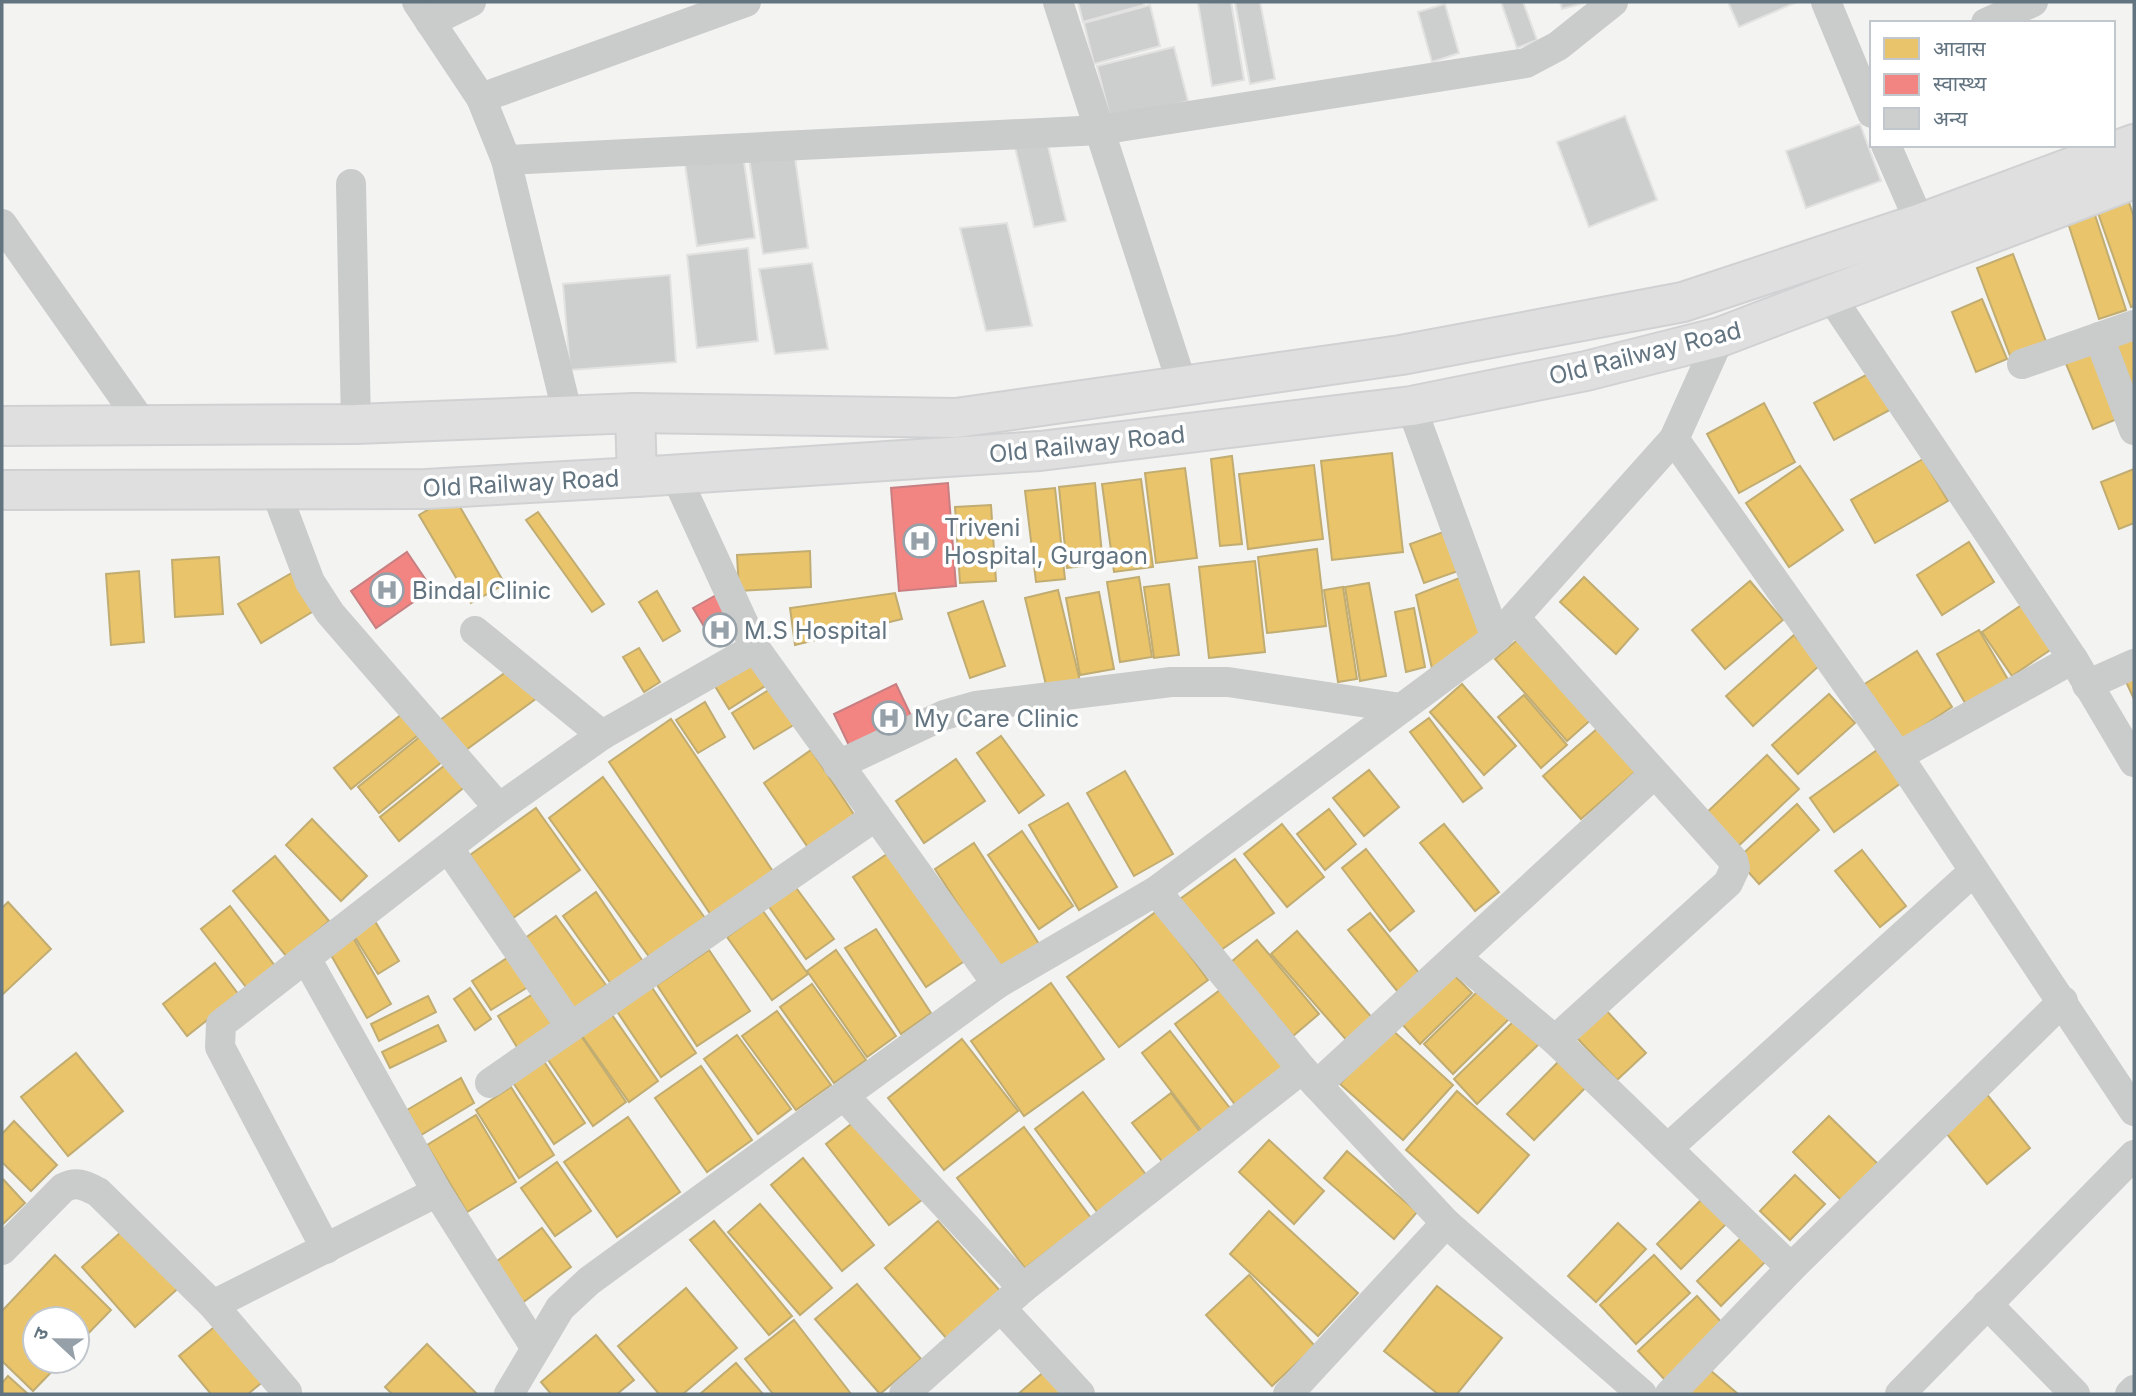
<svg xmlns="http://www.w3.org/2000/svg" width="2136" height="1396" viewBox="0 0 2136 1396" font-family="Inter,'Noto Sans Devanagari',sans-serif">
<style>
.homes{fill:#e9c46a;stroke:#c1ac71;stroke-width:2}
.health{fill:#f28482;stroke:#c77f82;stroke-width:2}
.building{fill:#cdcfce;stroke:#e2e2e1;stroke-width:2}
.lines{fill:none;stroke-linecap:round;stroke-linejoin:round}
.secondary-casing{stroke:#d0d1d2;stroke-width:42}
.street{stroke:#cacccc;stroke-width:30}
.secondary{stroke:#dfdfe0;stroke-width:38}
.labels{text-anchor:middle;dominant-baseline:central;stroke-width:7;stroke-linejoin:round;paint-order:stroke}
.street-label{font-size:24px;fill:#637481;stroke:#fff}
.poi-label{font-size:24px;fill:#637481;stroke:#fff;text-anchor:start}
</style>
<rect width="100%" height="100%" fill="#f3f3f1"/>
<!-- homes -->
<g class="homes">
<polygon points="2128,199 2134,218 2134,306 2131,307 2097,210"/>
<polygon points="2095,215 2126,310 2099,319 2068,223"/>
<polygon points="2013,254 2048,347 2012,361 1977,268"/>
<polygon points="1982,299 2007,359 1976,372 1952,312"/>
<polygon points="2134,329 2134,405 2108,340"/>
<polygon points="2091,342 2122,417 2093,429 2062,354"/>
<polygon points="1877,369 1897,406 1834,440 1814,403"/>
<polygon points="1764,403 1795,462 1739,493 1707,434"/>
<polygon points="1392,453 1403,552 1332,560 1321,461"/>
<polygon points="1232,456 1242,544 1220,546 1211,459"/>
<polygon points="1923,459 1948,501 1875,543 1851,500"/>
<polygon points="1314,465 1323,539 1248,549 1239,474"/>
<polygon points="1800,466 1843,530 1789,567 1746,503"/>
<polygon points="1185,468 1197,558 1156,563 1145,473"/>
<polygon points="2134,469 2134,523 2119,529 2101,482"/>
<polygon points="1141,479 1153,567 1114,572 1102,484"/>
<polygon points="1095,483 1103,564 1067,568 1059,487"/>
<polygon points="1055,488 1065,579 1036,582 1025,491"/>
<polygon points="453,495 505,584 471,603 419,515"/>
<polygon points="991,505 996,581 960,583 955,507"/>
<polygon points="538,512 604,604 592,612 526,520"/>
<polygon points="1449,530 1464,569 1424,583 1410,544"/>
<polygon points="1969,542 1994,582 1942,615 1917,575"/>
<polygon points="1317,549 1326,626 1267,633 1258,557"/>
<polygon points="810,551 811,587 739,591 737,555"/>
<polygon points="219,557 223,614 175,617 172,560"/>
<polygon points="1255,561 1265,652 1209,658 1199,567"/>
<polygon points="139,571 144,642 111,645 106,574"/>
<polygon points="295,571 317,609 261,643 238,604"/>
<polygon points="1467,575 1489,637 1434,678 1416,595"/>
<polygon points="1139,577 1152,657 1120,662 1107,582"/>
<polygon points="1584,577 1638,629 1616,654 1560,602"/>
<polygon points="1750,581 1783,620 1725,669 1692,630"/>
<polygon points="1369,583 1386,676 1360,681 1345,587"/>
<polygon points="1169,584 1179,655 1154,658 1144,587"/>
<polygon points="1343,587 1357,679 1338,682 1324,590"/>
<polygon points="1058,590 1080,681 1047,689 1025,598"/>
<polygon points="657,591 680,631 663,641 639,602"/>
<polygon points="1099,592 1114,669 1080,675 1066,598"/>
<polygon points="895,593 902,619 795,645 790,608"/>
<polygon points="2029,600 2059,644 2012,676 1982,632"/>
<polygon points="983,601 1005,666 970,678 948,613"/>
<polygon points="1414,608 1425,667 1406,672 1395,612"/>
<polygon points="1979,630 2010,683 1968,708 1937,654"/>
<polygon points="1523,635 1594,717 1567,741 1495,659"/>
<polygon points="1794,635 1821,664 1753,726 1726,696"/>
<polygon points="639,648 660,682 644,692 623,657"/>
<polygon points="754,650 773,681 729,709 710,678"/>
<polygon points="1917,651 1952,707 1899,742 1863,685"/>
<polygon points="514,666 537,698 459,755 436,723"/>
<polygon points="2134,666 2134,699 2121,671"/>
<polygon points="1462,684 1516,746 1484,775 1430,712"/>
<polygon points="775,686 797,723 754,749 732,713"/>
<polygon points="1829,694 1855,723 1798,774 1772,745"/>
<polygon points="1524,695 1567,745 1541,768 1498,717"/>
<polygon points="705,702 725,737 698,753 676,720"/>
<polygon points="407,710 423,731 351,789 334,768"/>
<polygon points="1429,718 1482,788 1463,802 1410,732"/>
<polygon points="671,719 774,873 711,915 609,762"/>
<polygon points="1598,728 1635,772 1581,819 1543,776"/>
<polygon points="427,731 448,757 379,813 358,787"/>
<polygon points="1001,736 1044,795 1019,813 977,753"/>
<polygon points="811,750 855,816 809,849 764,783"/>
<polygon points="1877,750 1901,783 1834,832 1810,798"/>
<polygon points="1767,755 1799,789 1733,851 1702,817"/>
<polygon points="956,759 985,801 924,843 896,801"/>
<polygon points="450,761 468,784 399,841 380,817"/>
<polygon points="1369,770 1399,807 1364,836 1333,798"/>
<polygon points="1125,771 1173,854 1134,876 1087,793"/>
<polygon points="603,777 705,918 650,958 549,818"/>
<polygon points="1068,803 1117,887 1079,910 1029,825"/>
<polygon points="1797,804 1819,830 1759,884 1737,859"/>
<polygon points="536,808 580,870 513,918 470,855"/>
<polygon points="1329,809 1356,844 1325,870 1297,834"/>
<polygon points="312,819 367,876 341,901 286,845"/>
<polygon points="1282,824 1324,877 1287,907 1244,854"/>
<polygon points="1444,824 1499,892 1475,911 1420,843"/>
<polygon points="1022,831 1073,906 1039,929 988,855"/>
<polygon points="974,843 1039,944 1000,969 935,869"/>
<polygon points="896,848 969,958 926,987 853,877"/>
<polygon points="1366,849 1414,911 1390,931 1342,868"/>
<polygon points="1862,850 1906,906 1880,927 1835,871"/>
<polygon points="275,856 329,921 287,957 233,891"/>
<polygon points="1235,859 1274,913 1218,952 1180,899"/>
<polygon points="794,885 834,939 806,959 767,904"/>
<polygon points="596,892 644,963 611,984 563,916"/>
<polygon points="8,902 51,949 2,995 2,908"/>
<polygon points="230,906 281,974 253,996 201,929"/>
<polygon points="763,911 808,974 772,1000 727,937"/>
<polygon points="1157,911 1208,980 1119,1047 1067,977"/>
<polygon points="1370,913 1424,979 1402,997 1348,930"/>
<polygon points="556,916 606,985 569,1013 521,941"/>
<polygon points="373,918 399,961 378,974 351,931"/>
<polygon points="876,929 931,1013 901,1034 845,948"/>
<polygon points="1297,931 1374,1020 1349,1043 1271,954"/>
<polygon points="351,934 391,1004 367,1018 327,948"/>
<polygon points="1257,940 1319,1014 1293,1036 1231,962"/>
<polygon points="709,950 750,1011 697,1046 657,985"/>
<polygon points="836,950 896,1036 867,1057 807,971"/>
<polygon points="516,952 536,982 491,1010 472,981"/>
<polygon points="215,963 239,995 187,1036 163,1004"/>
<polygon points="1453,974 1472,993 1420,1044 1402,1024"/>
<polygon points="1051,983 1104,1059 1024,1116 971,1041"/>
<polygon points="812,984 866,1060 834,1083 780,1007"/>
<polygon points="651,986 696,1053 661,1077 616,1010"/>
<polygon points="1224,987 1285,1068 1236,1106 1175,1024"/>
<polygon points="470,988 491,1019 475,1030 454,999"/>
<polygon points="1480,989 1509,1019 1453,1074 1424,1044"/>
<polygon points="533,994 555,1030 520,1052 498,1016"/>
<polygon points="428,996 436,1012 379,1041 371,1024"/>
<polygon points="1603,1007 1646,1053 1617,1080 1574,1035"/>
<polygon points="777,1011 831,1085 796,1110 742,1036"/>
<polygon points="610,1012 658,1081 629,1102 580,1033"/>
<polygon points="1515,1020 1539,1044 1477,1104 1454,1079"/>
<polygon points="438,1025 446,1041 390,1068 382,1052"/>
<polygon points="1390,1028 1453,1085 1403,1140 1340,1084"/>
<polygon points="577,1030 626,1102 593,1126 544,1054"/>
<polygon points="1170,1031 1233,1112 1204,1134 1142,1053"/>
<polygon points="737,1035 791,1109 758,1134 704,1059"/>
<polygon points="962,1039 1018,1111 944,1170 888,1098"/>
<polygon points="76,1053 123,1111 68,1156 21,1097"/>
<polygon points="1562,1058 1589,1084 1534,1140 1507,1114"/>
<polygon points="543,1060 585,1123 554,1144 512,1081"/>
<polygon points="701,1066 752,1140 707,1172 655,1098"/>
<polygon points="461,1078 474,1103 421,1135 407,1110"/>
<polygon points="511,1087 554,1155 519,1178 476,1110"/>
<polygon points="1457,1091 1529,1155 1478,1213 1406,1150"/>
<polygon points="1083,1092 1150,1180 1101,1217 1035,1129"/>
<polygon points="1985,1092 2030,1148 1987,1184 1942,1128"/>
<polygon points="1171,1093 1203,1136 1165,1165 1132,1123"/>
<polygon points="476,1115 516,1182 467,1212 427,1145"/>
<polygon points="1829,1116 1878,1164 1842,1201 1793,1152"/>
<polygon points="628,1117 680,1192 617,1237 564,1162"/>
<polygon points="860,1117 923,1199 889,1225 826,1144"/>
<polygon points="14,1121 57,1165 31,1191 2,1162 2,1134"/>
<polygon points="1024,1127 1091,1218 1025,1268 957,1178"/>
<polygon points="1269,1140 1324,1191 1294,1224 1239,1172"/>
<polygon points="1347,1151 1417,1212 1394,1239 1324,1178"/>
<polygon points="803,1158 874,1245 842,1271 771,1185"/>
<polygon points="557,1162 591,1211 555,1236 521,1188"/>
<polygon points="1795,1175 1825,1204 1790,1240 1760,1211"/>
<polygon points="2,1178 25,1203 2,1225"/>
<polygon points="1709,1192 1733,1217 1681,1269 1657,1244"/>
<polygon points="760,1204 832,1288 800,1315 728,1232"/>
<polygon points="1269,1211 1358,1293 1318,1336 1230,1254"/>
<polygon points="714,1221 792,1316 769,1335 690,1240"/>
<polygon points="938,1221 1001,1292 947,1339 885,1268"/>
<polygon points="1618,1223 1646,1249 1596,1302 1568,1276"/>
<polygon points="130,1224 183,1284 135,1327 82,1267"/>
<polygon points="542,1228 571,1267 522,1303 493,1264"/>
<polygon points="1745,1234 1769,1258 1721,1306 1697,1281"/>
<polygon points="55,1255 111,1310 77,1345 77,1319 35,1319 35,1361 62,1361 33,1391 2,1361 2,1311"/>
<polygon points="1654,1255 1690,1293 1636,1344 1600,1305"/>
<polygon points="1249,1275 1315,1346 1272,1386 1206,1315"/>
<polygon points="857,1284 921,1359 880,1394 815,1319"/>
<polygon points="1437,1286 1502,1338 1457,1394 1438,1394 1384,1351"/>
<polygon points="686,1288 737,1348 683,1394 659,1394 618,1346"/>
<polygon points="1697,1296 1725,1326 1666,1381 1638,1351"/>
<polygon points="794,1320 851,1394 773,1394 745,1359"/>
<polygon points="218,1324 265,1380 248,1394 211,1394 179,1356"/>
<polygon points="596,1335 634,1380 617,1394 551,1394 541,1382"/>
<polygon points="427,1344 477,1394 392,1394 385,1387"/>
<polygon points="1060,1358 1092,1394 1018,1394"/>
<polygon points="736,1363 763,1394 700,1394"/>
<polygon points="1710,1370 1738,1394 1688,1394"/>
<polygon points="8,1376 28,1394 2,1394 2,1383"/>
</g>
<!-- health -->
<g class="health">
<polygon points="948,483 956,586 899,591 891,488"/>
<polygon points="407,552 432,589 376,628 351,591"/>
<polygon points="718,594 740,630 715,645 693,608"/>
<polygon points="896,684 916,726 854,756 834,714"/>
</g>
<!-- building -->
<g class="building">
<polygon points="1078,2 1143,2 1144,5 1083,22"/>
<polygon points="1231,2 1244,80 1212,86 1198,3"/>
<polygon points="1235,2 1260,2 1275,79 1250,84"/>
<polygon points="1501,2 1523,2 1537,40 1517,48"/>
<polygon points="1560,2 1588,2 1562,9"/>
<polygon points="1728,2 1797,2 1739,27"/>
<polygon points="1445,4 1459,53 1432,62 1418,12"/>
<polygon points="1150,5 1160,46 1094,64 1084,23"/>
<polygon points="1174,47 1188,101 1111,121 1097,66"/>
<polygon points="1625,116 1657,200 1589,227 1557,142"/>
<polygon points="1860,124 1881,181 1806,208 1786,151"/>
<polygon points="1046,138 1066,221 1034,227 1014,143"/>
<polygon points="794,151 808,248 763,254 749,158"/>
<polygon points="743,155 755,238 697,246 685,164"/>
<polygon points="1007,223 1032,326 986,331 960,228"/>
<polygon points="748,248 758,341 697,348 687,255"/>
<polygon points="812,263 828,349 775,354 759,269"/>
<polygon points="670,275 676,362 570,370 563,284"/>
</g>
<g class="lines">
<defs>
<g id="secondary">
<polyline points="635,413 637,477"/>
<polyline points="2,426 356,424 635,413 956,418 1401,355 1683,302 1921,223 2134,144"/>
<polyline points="2,490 426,489 637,477 1040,451 1411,406 1586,371 1720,337 2134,179"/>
</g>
</defs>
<!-- secondary casing -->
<use href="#secondary" class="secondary-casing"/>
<!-- street -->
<g class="street">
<polyline points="417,2 481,98 506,160 568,416"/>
<polyline points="1058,2 1183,387"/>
<polyline points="1826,2 1872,113"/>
<polyline points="430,22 471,2"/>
<polyline points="1986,23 2033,2"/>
<polyline points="481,98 746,2"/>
<polyline points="1886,145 1928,241"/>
<polyline points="506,160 1100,130 1526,63 1558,46 1613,2"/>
<polyline points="351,184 356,424"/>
<polyline points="2,224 142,423"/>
<polyline points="1831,297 2073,659 2134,762"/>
<polyline points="2099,337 2134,430"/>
<polyline points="2022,364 2134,325"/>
<polyline points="1411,406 1496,638"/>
<polyline points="1674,439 1898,756 2134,1111"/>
<polyline points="675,474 755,648 997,984"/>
<polyline points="275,489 310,582 330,613 499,808"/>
<polyline points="1516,619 1733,860 1735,868 1728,883 1555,1040"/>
<polyline points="475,631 602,735"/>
<polyline points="2087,685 2134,664"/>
<polyline points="1898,756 2073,659"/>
<polyline points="838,765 944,715 976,706 1171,682 1228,682 1401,708"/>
<polyline points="449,849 570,1026"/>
<polyline points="1156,891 1302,1069 1446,1223 1642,1394"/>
<polyline points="1456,957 1555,1040 1791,1268"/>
<polyline points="307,960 437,1192 535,1347"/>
<polyline points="490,1083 876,816"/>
<polyline points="1317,1085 1654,774"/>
<polyline points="845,1097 1023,1288"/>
<polyline points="1668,1148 1973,872"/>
<polyline points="326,1249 220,1047 221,1024 499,808 602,735 755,648"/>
<path d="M 2,1250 L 63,1188 C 77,1181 84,1185 98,1192 L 213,1305 L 287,1392 L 285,1394"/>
<polyline points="1987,1304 2075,1394"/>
<polyline points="213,1305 437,1192"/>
<polyline points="1001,1308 1080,1394"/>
<polyline points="509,1394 560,1308 589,1281 997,984 1156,891 1496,638 1674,439 1720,337"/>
<polyline points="904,1394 1023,1288 1302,1069"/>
<polyline points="1288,1394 1446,1223"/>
<polyline points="1670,1394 1791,1268 2063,1001"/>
<polyline points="1900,1394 2134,1155"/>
<polyline points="2130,1394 2134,1390"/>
</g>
<!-- secondary -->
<use href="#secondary" class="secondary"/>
</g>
<!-- icons -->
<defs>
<symbol id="hospital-ring" viewBox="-11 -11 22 22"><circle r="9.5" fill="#fff" stroke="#95a0a8" stroke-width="1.5"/><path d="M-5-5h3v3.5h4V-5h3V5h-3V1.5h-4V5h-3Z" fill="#95a0a8"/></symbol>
</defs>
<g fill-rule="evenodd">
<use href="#hospital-ring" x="901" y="522" width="38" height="38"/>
<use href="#hospital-ring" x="368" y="571" width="38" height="38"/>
<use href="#hospital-ring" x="701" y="611" width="38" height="38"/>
<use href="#hospital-ring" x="870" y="699" width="38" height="38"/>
</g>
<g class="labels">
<!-- street labels -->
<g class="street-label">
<text transform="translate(1645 353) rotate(-14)">Old Railway Road</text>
<text transform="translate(1087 444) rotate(-6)">Old Railway Road</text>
<text transform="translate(521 483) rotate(-3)">Old Railway Road</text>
</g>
<!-- poi labels -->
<g class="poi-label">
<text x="944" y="527">Triveni<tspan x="944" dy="28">Hospital, Gurgaon</tspan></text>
<text x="412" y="590">Bindal Clinic</text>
<text x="744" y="630">M.S Hospital</text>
<text x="914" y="718">My Care Clinic</text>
</g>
</g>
<!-- border -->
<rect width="2136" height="1396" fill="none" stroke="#637481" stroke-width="7"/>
<!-- legend -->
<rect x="1870" y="21" width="245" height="126" fill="#ffffff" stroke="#c1c7cd" stroke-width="2"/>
<rect x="1884" y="38" width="35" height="21" fill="#e9c46a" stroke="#c1c7cd" stroke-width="2"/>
<text x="1933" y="56" font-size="21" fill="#637481">आवास</text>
<rect x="1884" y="74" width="35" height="21" fill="#f28482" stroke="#c1c7cd" stroke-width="2"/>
<text x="1933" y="91" font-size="21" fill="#637481">स्वास्थ्य</text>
<rect x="1884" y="108" width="35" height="21" fill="#cdcfce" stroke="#c1c7cd" stroke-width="2"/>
<text x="1933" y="126" font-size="21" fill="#637481">अन्य</text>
<!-- north arrow -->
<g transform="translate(56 1340) rotate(292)"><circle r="33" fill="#ffffff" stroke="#c1c7cd" stroke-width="2"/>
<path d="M0-5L12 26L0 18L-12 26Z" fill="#95a0a8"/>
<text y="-10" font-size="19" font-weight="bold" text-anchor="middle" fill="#637481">उ</text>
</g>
</svg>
